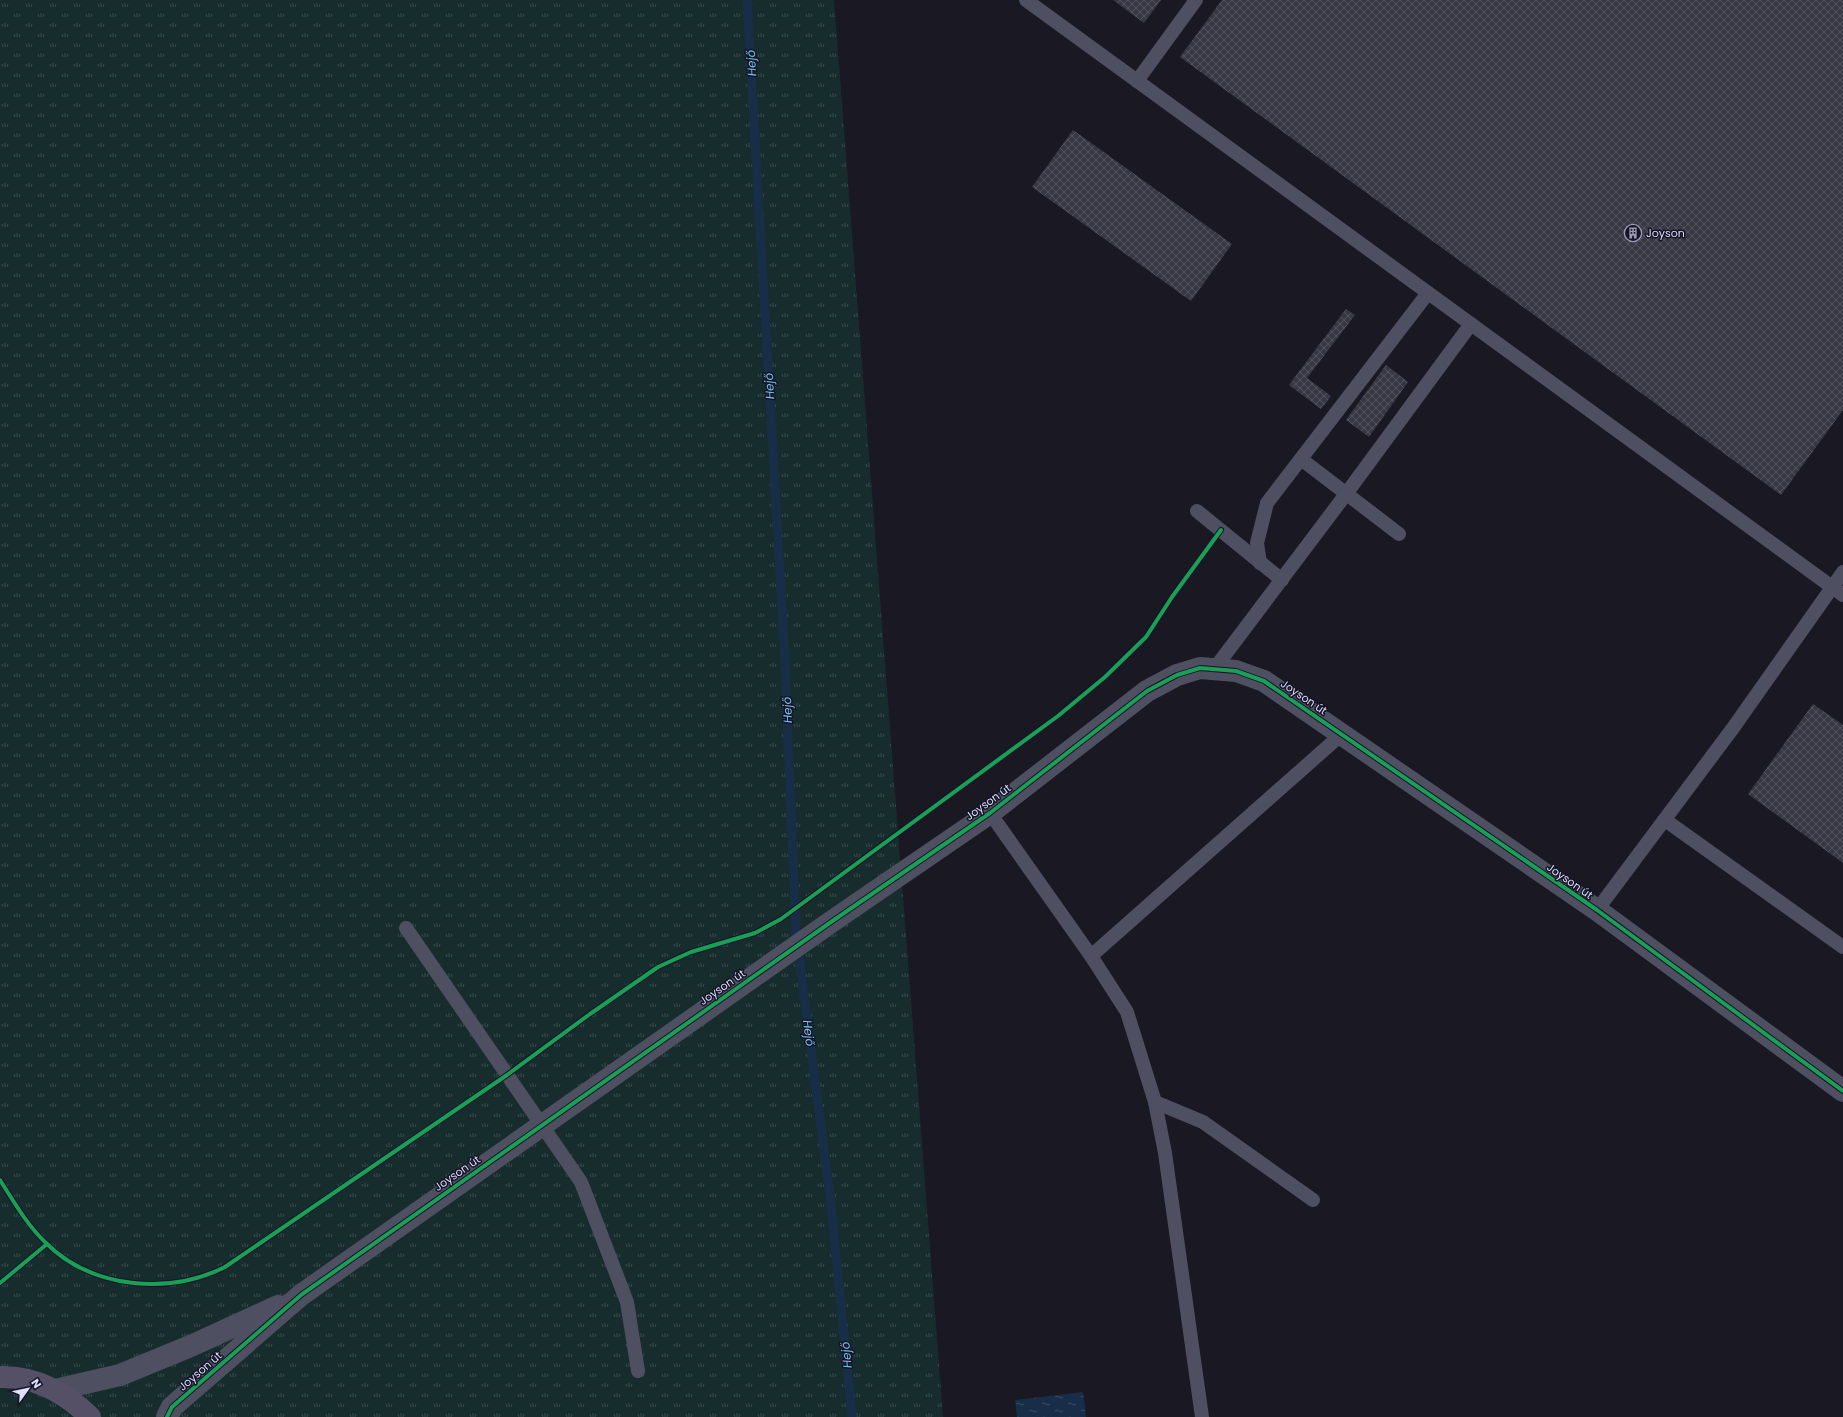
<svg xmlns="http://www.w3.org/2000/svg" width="1843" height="1417" viewBox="0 0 1843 1417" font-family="Poppins,sans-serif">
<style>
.grass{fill:url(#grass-tufts)}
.water{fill:url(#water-ripples)}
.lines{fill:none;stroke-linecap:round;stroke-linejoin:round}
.stream{stroke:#182e48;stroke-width:9}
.building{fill:url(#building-cross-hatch)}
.service{stroke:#4f4f62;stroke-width:14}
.minor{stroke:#4f4f62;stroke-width:22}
.primary{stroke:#565066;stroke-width:22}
.cycleway-casing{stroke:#151427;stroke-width:6}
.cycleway{stroke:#1a9f57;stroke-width:4}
.labels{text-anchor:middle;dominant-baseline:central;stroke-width:3;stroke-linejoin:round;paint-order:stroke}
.poi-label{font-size:11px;fill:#dfdefb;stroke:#151427;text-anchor:start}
.street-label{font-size:11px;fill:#dfdefb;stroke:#151427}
.water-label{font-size:12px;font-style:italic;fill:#79c1ee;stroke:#151427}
</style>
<defs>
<pattern id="grass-tufts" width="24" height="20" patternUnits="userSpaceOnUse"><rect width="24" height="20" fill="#172d2d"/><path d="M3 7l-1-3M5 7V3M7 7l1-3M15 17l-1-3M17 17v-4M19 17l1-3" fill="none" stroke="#384b4c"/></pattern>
<pattern id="water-ripples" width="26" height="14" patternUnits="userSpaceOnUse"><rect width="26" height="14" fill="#182e48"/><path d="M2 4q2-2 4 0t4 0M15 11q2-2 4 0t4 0" fill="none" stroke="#394c63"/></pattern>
<pattern id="building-cross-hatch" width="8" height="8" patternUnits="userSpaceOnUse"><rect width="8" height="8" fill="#383744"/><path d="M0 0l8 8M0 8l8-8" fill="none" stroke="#545460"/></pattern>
</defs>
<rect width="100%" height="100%" fill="#191823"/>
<!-- grass -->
<polygon class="grass" points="0,0 834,0 943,1417 0,1417"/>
<!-- water -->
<polygon class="water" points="1083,1392 1086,1417 1017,1417 1015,1400"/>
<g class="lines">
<!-- stream -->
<polyline class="stream" points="747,0 784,644 796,933 831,1204 852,1417"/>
</g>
<!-- building -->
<g class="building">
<polygon points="1113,0 1161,0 1144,23"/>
<polygon points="1222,0 1843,0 1843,410 1781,495 1180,57"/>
<polygon points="1073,130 1232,244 1191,301 1032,187"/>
<polygon points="1346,309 1355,315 1307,378 1331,396 1321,409 1289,385"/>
<polygon points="1386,365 1408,382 1369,437 1346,420"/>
<polygon points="1813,704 1843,725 1843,863 1748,794"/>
</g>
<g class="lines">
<!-- service -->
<g class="service">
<polyline points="1026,0 1843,595"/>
<polyline points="1137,81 1196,0"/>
<polyline points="1301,459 1399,534"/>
<polyline points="1197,511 1282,580"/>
<polyline points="1260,563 1257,543 1267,503 1428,293"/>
<polyline points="1215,668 1346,494 1471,324"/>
<polyline points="990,813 1091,956 1127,1012 1155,1102 1165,1153 1202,1417"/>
<polyline points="1665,820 1843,947"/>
<polyline points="1597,910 1733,728 1843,572"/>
<polyline points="406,928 581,1182 627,1302 638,1371"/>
<polyline points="1091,956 1342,734"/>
<polyline points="1155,1102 1203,1122 1313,1200"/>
</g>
<!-- minor -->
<g class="minor">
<polyline points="55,1390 120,1375 193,1345 278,1306"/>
<polyline points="167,1417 172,1407 301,1295 831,922 990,813 1147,691 1177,675 1200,668 1236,671 1264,681 1597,910 1843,1091"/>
</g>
<!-- primary -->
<path class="primary" d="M 0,1377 C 35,1376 66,1393 90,1417"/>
<defs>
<g id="cycleway">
<path d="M 0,1180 C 14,1202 27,1225 46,1243 C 92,1289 169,1295 225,1267 L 507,1075 L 590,1014 L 658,967 L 691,952 L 755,933 L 781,919 L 1058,716 L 1105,677 L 1146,637 L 1172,597 L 1221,530"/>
<polyline points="0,1283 47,1244"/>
<polyline points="167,1417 172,1407 301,1295 831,922 990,813 1147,691 1177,675 1200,668 1236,671 1264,681 1597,910 1843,1091"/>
</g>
</defs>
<!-- cycleway casing -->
<use href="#cycleway" class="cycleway-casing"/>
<!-- cycleway -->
<use href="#cycleway" class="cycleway"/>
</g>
<!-- icons -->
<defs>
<symbol id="building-ring" viewBox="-11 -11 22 22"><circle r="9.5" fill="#151427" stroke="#9a99af" stroke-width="1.5"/><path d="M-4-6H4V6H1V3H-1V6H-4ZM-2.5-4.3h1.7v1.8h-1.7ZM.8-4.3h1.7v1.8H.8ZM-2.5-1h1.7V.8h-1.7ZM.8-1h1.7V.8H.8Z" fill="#9a99af"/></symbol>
</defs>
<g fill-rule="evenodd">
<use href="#building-ring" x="1623" y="223" width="20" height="20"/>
</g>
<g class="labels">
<!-- poi labels -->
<g class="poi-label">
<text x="1646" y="233">Joyson</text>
</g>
<!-- street labels -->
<g class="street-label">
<text transform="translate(1304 697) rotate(34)">Joyson út</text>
<text transform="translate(988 802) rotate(-36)">Joyson út</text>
<text transform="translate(1570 881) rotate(35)">Joyson út</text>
<text transform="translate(722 987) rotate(-35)">Joyson út</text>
<text transform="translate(457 1173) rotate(-35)">Joyson út</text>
<text transform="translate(200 1371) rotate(-41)">Joyson út</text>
</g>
<!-- water labels -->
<g class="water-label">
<text transform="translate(751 63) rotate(-93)">Hejő</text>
<text transform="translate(769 386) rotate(-93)">Hejő</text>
<text transform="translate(787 710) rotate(-92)">Hejő</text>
<text transform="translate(809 1033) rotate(83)">Hejő</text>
<text transform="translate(846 1355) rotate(-96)">Hejő</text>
</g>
</g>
<!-- north arrow -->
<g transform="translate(28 1389) rotate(57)" stroke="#151427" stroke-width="3" paint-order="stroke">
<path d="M0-3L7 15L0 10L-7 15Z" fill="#dfdefb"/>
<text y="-6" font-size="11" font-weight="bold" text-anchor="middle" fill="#dfdefb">N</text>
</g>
</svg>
